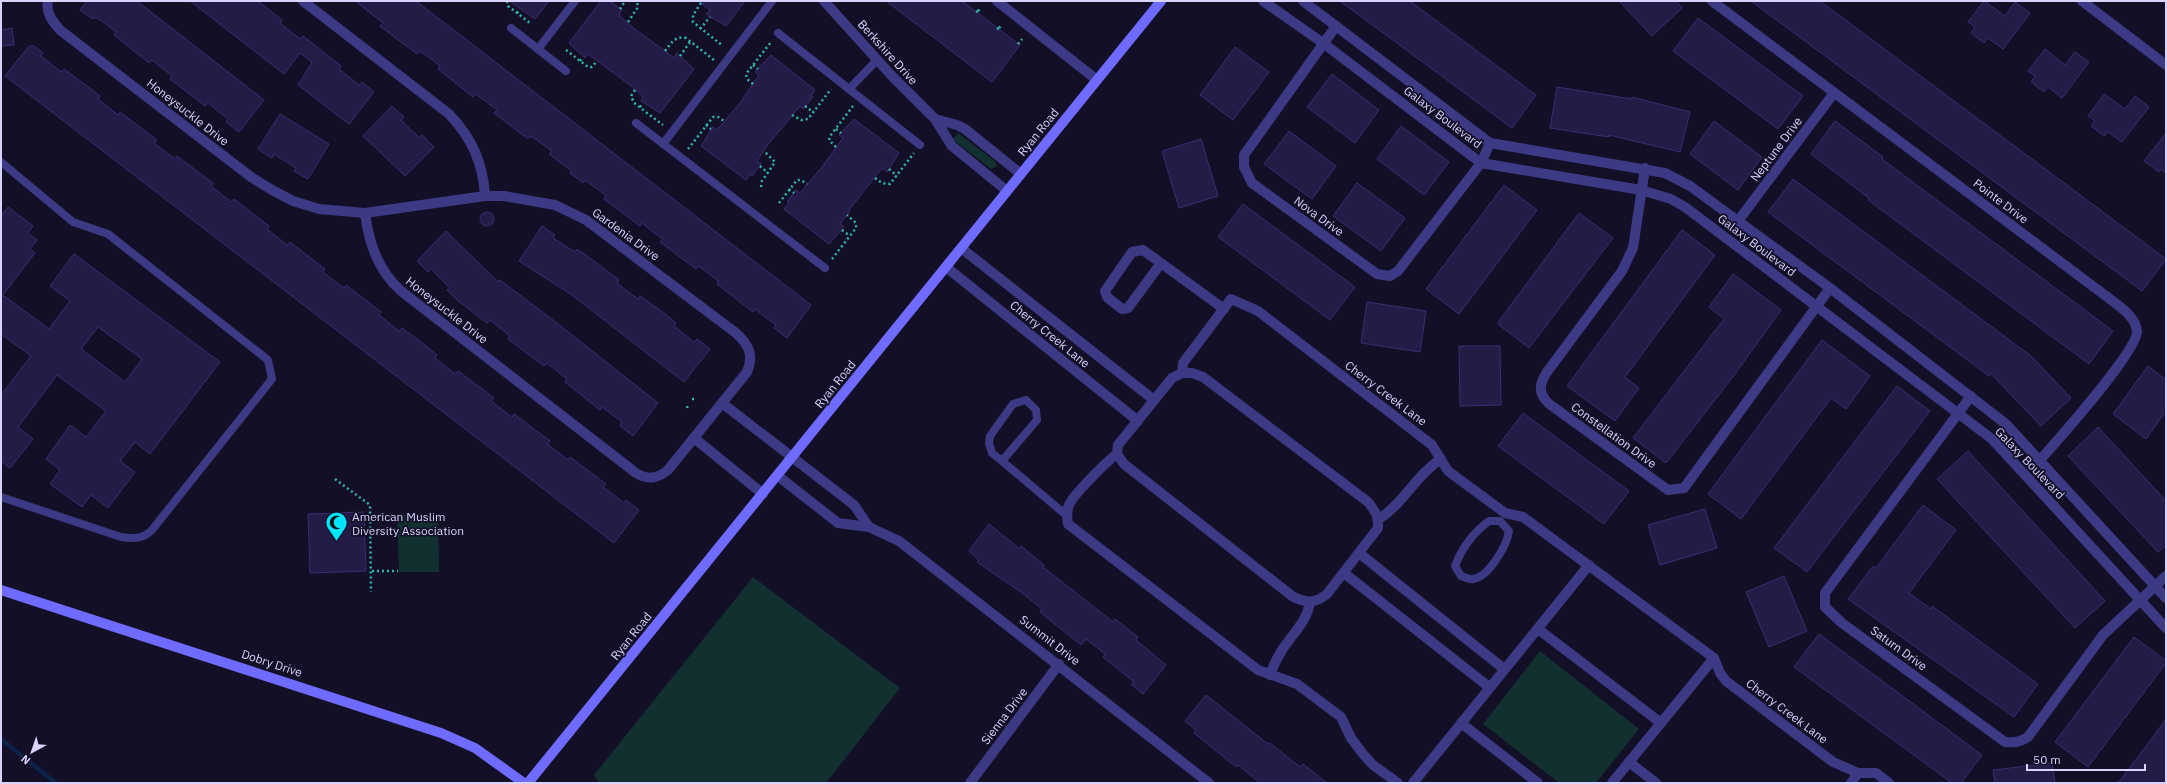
<svg xmlns="http://www.w3.org/2000/svg" width="2167" height="784" viewBox="0 0 2167 784" font-family="'IBM Plex Sans',sans-serif">
<style>
.green{fill:#12302f}
.lines{fill:none;stroke-linecap:round;stroke-linejoin:round}
.stream{stroke:#0c2248;stroke-width:4.5}
.building{fill:#241b47;stroke:#3b2d73;fill-rule:evenodd}
.path{stroke:#2fb8b0;stroke-width:2.5;stroke-dasharray:2 3;stroke-linecap:butt}
.lane{stroke:#3d3a85;stroke-width:8}
.street{stroke:#3d3a85;stroke-width:10}
.secondary{stroke:#6f6bff;stroke-width:10}
.labels{text-anchor:middle;dominant-baseline:central;stroke-width:3.5;stroke-linejoin:round;paint-order:stroke}
.street-label{font-size:12px;fill:#d9d4ff;stroke:#130f26}
.poi-label{font-size:12px;fill:#d9d4ff;stroke:#130f26;text-anchor:start}
</style>
<rect width="100%" height="100%" fill="#130f26"/>
<!-- green -->
<g class="green">
<polygon points="958,133 996,162 996,167 991,169 955,141 954,138"/>
<polygon points="438,514 439,572 399,572 397,515"/>
<polygon points="753,577 900,688 826,783 599,783 594,775"/>
<polygon points="1540,651 1639,729 1596,783 1559,783 1483,724"/>
</g>
<g class="lines">
<!-- stream -->
<polyline class="stream" points="1,739 56,783"/>
</g>
<!-- building -->
<g class="building">
<polygon points="87,1 137,1 264,100 239,132 226,122 228,119 208,103 205,106 170,79 172,76 152,60 149,63 114,35 116,32 106,24 95,17 93,19 80,10"/>
<polygon points="190,1 258,1 282,20 280,23 300,39 303,36 341,66 339,69 359,85 362,82 374,92 349,124 298,85 312,62 300,53 284,74"/>
<polygon points="355,1 416,1 811,305 787,338 774,328 776,325 765,317 755,309 753,312 717,284 719,282 708,273 698,266 696,269 660,242 663,239 652,231 642,223 640,226 604,199 606,196 596,188 585,180 583,183 570,173 572,171 549,154 552,151 541,143 531,136 528,139 494,113 497,110 476,94 473,97 438,69 440,66 430,58 420,51 417,54 393,36 380,26 383,23"/>
<polygon points="509,1 549,1 535,19"/>
<polygon points="601,1 610,1 622,10 619,15 631,26 674,58 677,53 694,69 660,113 641,101 643,97 631,86 588,54 585,58 569,43"/>
<polygon points="698,1 745,1 726,26 706,14 710,10"/>
<polygon points="886,1 962,1 1020,45 992,82"/>
<polygon points="1340,1 1410,1 1536,95 1512,128"/>
<polygon points="1619,1 1676,1 1682,8 1652,36"/>
<polygon points="1751,1 1820,1 2166,259 2142,291"/>
<polygon points="1984,1 2005,16 2015,2 2030,13 2003,49 1988,38 1984,43 1971,33 1975,27 1968,22"/>
<polygon points="1698,18 1803,96 1778,129 1673,51"/>
<polygon points="12,28 14,45 1,46 1,30"/>
<polygon points="29,46 34,46 43,53 41,56 61,72 64,69 87,86 100,96 98,99 118,115 120,112 137,125 157,140 154,143 175,159 177,156 213,183 211,186 231,202 234,199 256,216 269,226 267,229 287,245 290,242 325,269 323,272 333,280 344,288 346,285 368,302 381,312 379,315 399,331 402,328 425,345 437,355 435,358 455,374 458,371 481,388 494,398 491,401 512,417 514,414 550,441 547,444 568,460 570,457 606,484 603,487 614,495 624,503 626,500 639,510 614,543 5,76"/>
<polygon points="1235,47 1269,72 1233,120 1200,95"/>
<polygon points="2045,49 2065,65 2075,52 2089,62 2062,98 2048,87 2044,92 2031,82 2035,76 2028,71"/>
<polygon points="771,55 815,90 811,96 813,97 803,109 800,106 766,147 757,161 761,164 752,176 750,174 746,180 701,146 713,127 717,130 740,103 759,75 755,72"/>
<polygon points="1332,74 1379,110 1355,143 1307,107"/>
<polygon points="1557,87 1632,99 1632,97 1690,112 1680,152 1609,135 1609,137 1550,128"/>
<polygon points="2104,94 2125,109 2135,96 2149,107 2122,142 2108,132 2104,136 2091,126 2095,121 2088,116"/>
<polygon points="392,106 404,117 401,120 410,129 420,138 422,135 434,147 405,176 363,136"/>
<polygon points="280,114 329,144 308,179 294,171 296,168 274,154 272,158 258,149"/>
<polygon points="854,119 899,153 887,172 882,168 849,210 850,211 840,224 844,227 829,244 784,209 789,203 787,202 796,190 800,193 822,167 843,138 839,135"/>
<polygon points="1714,121 1762,157 1738,190 1690,154"/>
<polygon points="1835,121 1883,157 1882,159 1906,177 2113,331 2089,364 1868,200 1869,198 1811,154"/>
<polygon points="1401,126 1449,162 1424,195 1377,159"/>
<polygon points="1289,131 1336,166 1312,199 1264,164"/>
<polygon points="2166,133 2166,173 2161,169 2159,172 2144,161"/>
<polygon points="1201,139 1218,196 1179,208 1162,151"/>
<polygon points="1793,179 2031,356 2071,398 2041,426 1991,374 1989,376 1768,212"/>
<polygon points="1357,183 1405,218 1381,251 1333,216"/>
<polygon points="1504,185 1537,210 1459,314 1426,289"/>
<polygon points="1243,204 1355,287 1330,320 1218,237"/>
<path d="M 8,207 L 33,226 L 28,233 L 37,240 L 30,249 L 35,253 L 3,295 L 49,329 L 70,301 L 50,286 L 74,254 L 220,362 L 150,454 L 135,442 L 120,461 L 135,472 L 108,508 L 91,495 L 82,507 L 50,484 L 60,470 L 46,459 L 70,425 L 86,437 L 106,411 L 57,375 L 18,427 L 33,439 L 10,468 L 1,461 L 1,395 L 31,356 L 1,334 L 1,216 ZM 98,327 L 142,359 L 125,382 L 81,349 Z"/>
<circle cx="487" cy="219" r="7"/>
<polygon points="1579,213 1613,238 1529,348 1499,325 1499,321"/>
<polygon points="542,226 555,235 553,238 575,252 577,249 594,261 619,280 617,283 627,291 638,299 640,296 664,313 676,323 674,326 694,342 697,339 710,349 684,382 572,295 519,261"/>
<polygon points="1682,230 1715,255 1625,377 1639,388 1615,421 1567,386"/>
<polygon points="446,231 498,282 500,280 557,323 658,403 633,436 620,426 622,422 602,407 600,410 565,382 567,379 547,363 544,366 508,339 510,336 490,320 487,323 457,300 447,290 450,288 431,269 428,272 417,261"/>
<polygon points="1733,274 1781,310 1735,374 1666,463 1633,438 1724,319 1709,307"/>
<polygon points="1367,302 1426,311 1420,352 1361,343"/>
<polygon points="1822,340 1870,376 1846,409 1831,398 1741,519 1708,494"/>
<polygon points="1459,346 1500,346 1501,405 1460,406"/>
<polygon points="2148,366 2166,380 2166,411 2146,439 2113,414"/>
<polygon points="1897,386 1930,411 1807,572 1774,548"/>
<polygon points="1523,413 1629,491 1604,524 1498,446"/>
<polygon points="2098,427 2166,501 2166,545 2158,552 2068,456"/>
<polygon points="1968,451 2105,601 2075,628 1937,479"/>
<polygon points="1923,505 1956,530 1909,593 1931,609 1932,606 2038,684 2014,717 1848,599 1873,566 1876,568"/>
<polygon points="1705,509 1717,548 1660,565 1648,525"/>
<polygon points="364,512 366,571 310,573 308,514"/>
<polygon points="989,524 1020,549 1021,546 1044,565 1043,567 1113,622 1115,619 1138,637 1136,640 1166,665 1143,694 1131,684 1134,682 1103,657 1105,654 1086,639 1081,645 1040,612 1042,609 1022,593 977,562 979,560 969,551"/>
<polygon points="1784,576 1807,631 1769,647 1746,592"/>
<polygon points="1819,634 1982,755 1961,783 1952,783 1794,667"/>
<polygon points="2134,637 2166,661 2166,663 2088,767 2055,742"/>
<polygon points="1206,695 1268,744 1270,743 1300,767 1303,764 1327,783 1260,783 1238,765 1236,767 1194,733 1196,730 1185,721"/>
<polygon points="2166,719 2166,783 2118,783 2150,741"/>
<polygon points="2052,763 2055,783 1995,783 1993,770"/>
</g>
<g class="lines">
<!-- path -->
<g class="path">
<polyline points="507,1 508,6 530,23"/>
<polyline points="701,3 693,15 693,22 723,46"/>
<polyline points="620,9 625,1"/>
<polyline points="976,11 979,13"/>
<polyline points="978,11 981,8"/>
<polyline points="517,13 520,9"/>
<polyline points="628,22 638,7 637,1"/>
<polyline points="997,28 1000,30"/>
<polyline points="999,28 1002,24"/>
<polyline points="700,29 710,17"/>
<polyline points="1018,44 1022,39"/>
<polyline points="566,50 588,67 592,67 597,61"/>
<path d="M 665,51 C 672,42 675,36 686,38 L 714,60"/>
<polyline points="680,56 690,42"/>
<polyline points="580,61 583,57"/>
<polyline points="753,65 758,69"/>
<polyline points="753,84 747,79 746,74 771,42"/>
<polyline points="635,90 631,96 634,103 663,125"/>
<polyline points="805,106 813,112"/>
<polyline points="640,107 643,103"/>
<polyline points="792,115 801,120 808,119 831,89"/>
<polyline points="706,125 711,129"/>
<polyline points="836,129 841,133"/>
<polyline points="836,147 829,140 830,136 853,106"/>
<polyline points="688,149 713,117 718,117 724,121"/>
<polyline points="760,166 768,173"/>
<polyline points="889,169 897,176"/>
<polyline points="875,178 882,183 890,184 914,153"/>
<polyline points="761,187 762,181 775,162 764,151"/>
<polyline points="789,189 794,193"/>
<polyline points="779,203 797,180 801,180 807,184"/>
<polyline points="842,230 850,236"/>
<polyline points="832,259 856,228 856,223 847,215"/>
<polyline points="692,399 696,399"/>
<polyline points="687,406 688,410"/>
<polyline points="335,479 370,505 371,592"/>
<polyline points="372,571 398,571"/>
</g>
<!-- lane -->
<g class="lane">
<polyline points="511,28 566,71"/>
<polyline points="778,33 920,145"/>
<polyline points="538,49 575,1"/>
<polyline points="849,89 877,60"/>
<polyline points="636,123 825,268"/>
<polyline points="663,144 772,1"/>
<path d="M 1,162 L 73,222 L 108,234 L 263,356 L 268,360 L 272,379 L 152,530 C 143,539 134,539 121,537 L 1,497"/>
<polyline points="1002,461 1037,420 1036,410 1026,400 1013,404 990,436 989,443 992,453 1002,461 1066,515"/>
<path d="M 1489,521 L 1500,521 L 1509,531 C 1507,545 1489,577 1473,579 C 1469,580 1465,577 1461,576 L 1455,566 C 1462,548 1474,532 1489,521 Z"/>
</g>
<!-- street -->
<g class="street">
<path d="M 48,1 C 45,12 53,22 60,30 L 251,177 L 272,190 L 293,201 L 319,209 L 365,213 C 369,244 378,270 401,291 L 636,473 C 648,480 657,479 668,470 L 747,372 C 754,355 749,345 736,333 L 586,220 L 555,205 L 504,196 L 485,196 C 483,163 472,138 449,114 L 303,1"/>
<polyline points="824,1 891,75 935,119"/>
<polyline points="997,1 1097,80"/>
<polyline points="1263,1 1323,43 1481,163 1641,190 1671,199 1685,207 1992,439 2166,628"/>
<polyline points="1303,1 1490,143 1665,173 1690,186 1830,288 2006,424 2166,598"/>
<path d="M 1712,1 L 2110,299 C 2120,307 2136,317 2137,331 C 2138,350 2057,441 2040,460"/>
<polyline points="2082,1 2166,65"/>
<polyline points="1336,26 1244,155 1244,167 1252,183 1377,274 1390,276 1398,271 1481,163 1490,143"/>
<path d="M 1645,168 L 1633,248 L 1622,271 L 1547,372 C 1539,384 1538,392 1548,403 L 1668,490 L 1684,488 L 1830,288"/>
<polyline points="1007,191 952,146 935,119 957,125 965,129 1021,174"/>
<polyline points="365,213 485,196"/>
<polyline points="1738,221 1834,93"/>
<polyline points="961,248 1154,400"/>
<polyline points="1161,263 1128,308 1122,309 1107,297 1105,291 1132,252 1143,250 1224,309"/>
<polyline points="946,267 1138,421"/>
<polyline points="1182,373 1183,363 1231,299 1258,311 1432,445 1448,471 1505,513 1523,517 1714,658 1720,673 1726,681 1833,762 1858,773 1876,773 1889,783"/>
<path d="M 1182,373 L 1192,373 L 1203,377 L 1368,502 C 1375,511 1379,516 1378,528 L 1327,594 C 1315,604 1305,603 1292,596 L 1124,464 L 1117,454 L 1118,445 L 1172,378 Z"/>
<path d="M 1971,396 L 1825,593 L 1825,607 L 1842,623 L 2005,742 C 2015,743 2020,742 2028,737 L 2103,635 L 2166,576"/>
<polyline points="722,403 854,505 869,527"/>
<polyline points="694,438 763,494"/>
<path d="M 1117,454 C 1107,461 1073,495 1069,505 C 1066,512 1067,517 1068,524 L 1258,670 L 1297,684 L 1341,717 L 1351,738 L 1363,754 L 1373,765 L 1398,783"/>
<polyline points="778,476 838,523 869,527 899,541 1209,783"/>
<path d="M 1379,519 C 1404,503 1416,475 1441,459"/>
<polyline points="1359,553 1504,669"/>
<polyline points="1344,573 1489,687"/>
<polyline points="1538,629 1661,723"/>
<path d="M 1270,675 C 1273,666 1277,658 1282,650 C 1293,633 1307,622 1310,602"/>
<polyline points="1461,723 1538,783"/>
<polyline points="1629,762 1656,783"/>
<polyline points="970,783 1059,664"/>
<polyline points="1413,783 1589,565"/>
<polyline points="1612,783 1714,658"/>
<polyline points="1851,783 1858,773"/>
</g>
<!-- secondary -->
<g class="secondary">
<polyline points="1,590 441,733 475,748 524,783"/>
<polyline points="528,783 1161,1"/>
</g>
</g>
<!-- icons -->
<defs>
<symbol id="mosque-pin" viewBox="-11 -11 22 30"><path d="M0 17L-7.5 6A9.5 9.5 0 1 1 7.5 6Z" fill="#00e5ff" stroke="#130f26"/><path d="M3.5-4.9A6 6 0 1 0 3.5 4.9A5 5 0 1 1 3.5-4.9Z" fill="#111"/></symbol>
</defs>
<g fill-rule="evenodd">
<use href="#mosque-pin" x="324" y="510" width="25" height="34"/>
</g>
<g class="labels">
<!-- street labels -->
<g class="street-label">
<text transform="translate(888 52) rotate(48)">Berkshire Drive</text>
<text transform="translate(188 112) rotate(38)">Honeysuckle Drive</text>
<text transform="translate(1443 117) rotate(37)">Galaxy Boulevard</text>
<text transform="translate(1038 132) rotate(-51)">Ryan Road</text>
<text transform="translate(1776 149) rotate(-53)">Neptune Drive</text>
<text transform="translate(2001 201) rotate(37)">Pointe Drive</text>
<text transform="translate(1319 216) rotate(36)">Nova Drive</text>
<text transform="translate(626 234) rotate(36)">Gardenia Drive</text>
<text transform="translate(1757 245) rotate(37)">Galaxy Boulevard</text>
<text transform="translate(447 310) rotate(38)">Honeysuckle Drive</text>
<text transform="translate(1050 334) rotate(39)">Cherry Creek Lane</text>
<text transform="translate(835 384) rotate(-51)">Ryan Road</text>
<text transform="translate(1386 393) rotate(37)">Cherry Creek Lane</text>
<text transform="translate(1614 435) rotate(36)">Constellation Drive</text>
<text transform="translate(2030 463) rotate(46)">Galaxy Boulevard</text>
<text transform="translate(631 636) rotate(-51)">Ryan Road</text>
<text transform="translate(1050 640) rotate(38)">Summit Drive</text>
<text transform="translate(1899 648) rotate(36)">Saturn Drive</text>
<text transform="translate(272 663) rotate(18)">Dobry Drive</text>
<text transform="translate(1787 711) rotate(37)">Cherry Creek Lane</text>
<text transform="translate(1004 716) rotate(-53)">Sienna Drive</text>
</g>
<!-- poi labels -->
<g class="poi-label">
<text x="352" y="516">American Muslim<tspan x="352" dy="14">Diversity Association</tspan></text>
</g>
</g>
<!-- border -->
<rect width="2167" height="784" fill="none" stroke="#d9d4ff" stroke-width="4"/>
<!-- north arrow -->
<g transform="translate(32 752) rotate(220)" stroke="#130f26" stroke-width="3" paint-order="stroke">
<path d="M0-3L7 15L0 10L-7 15Z" fill="#d9d4ff"/>
<text y="-6" font-size="11" font-weight="bold" text-anchor="middle" fill="#d9d4ff">N</text>
</g>
<!-- scale -->
<path d="M2027 764v6h118v-6" fill="none" stroke="#d9d4ff" stroke-width="2"/>
<text x="2033" y="764" font-size="12" fill="#d9d4ff" stroke="#130f26" stroke-width="3" paint-order="stroke">50 m</text>
</svg>
